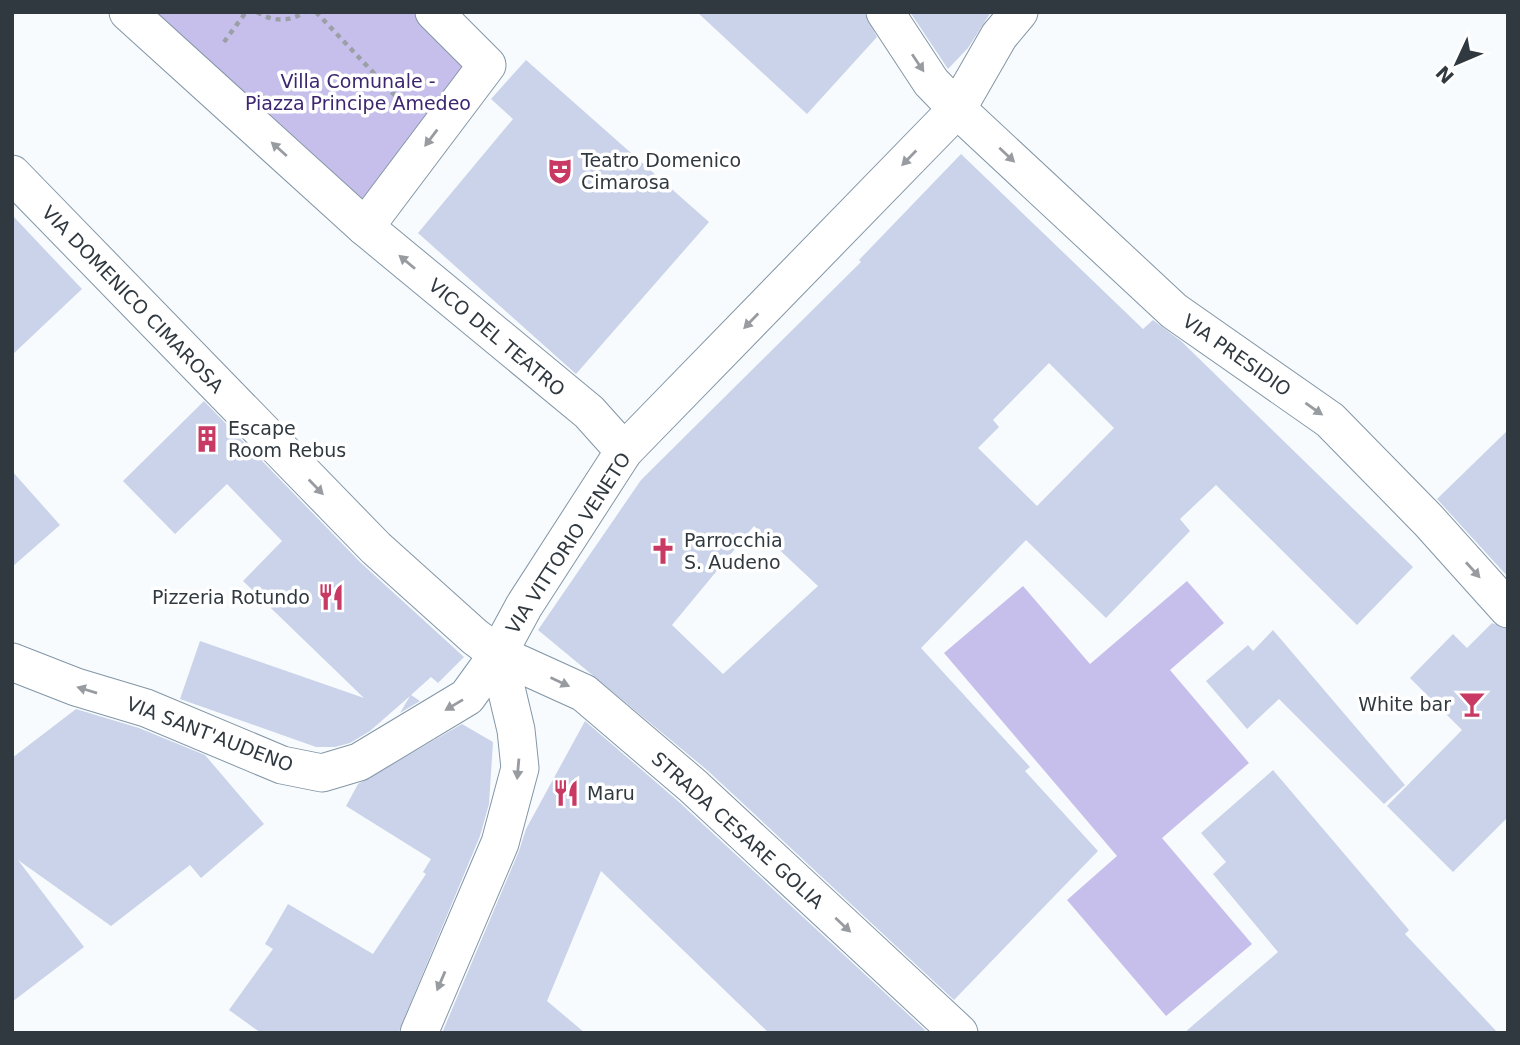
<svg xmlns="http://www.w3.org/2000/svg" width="1520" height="1045" viewBox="0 0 1520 1045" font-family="'DejaVu Sans',sans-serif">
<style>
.green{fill:#c7bfeb}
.building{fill:#cad3e9;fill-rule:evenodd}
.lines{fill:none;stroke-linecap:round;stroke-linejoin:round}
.minor-casing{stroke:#8396a6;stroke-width:39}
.path{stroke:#9aa0a5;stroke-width:4.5;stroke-dasharray:5 5;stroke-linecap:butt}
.minor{stroke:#fff;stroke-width:37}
.oneway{fill:#989ca0}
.labels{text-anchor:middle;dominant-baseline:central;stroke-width:7;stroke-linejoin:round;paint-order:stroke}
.park-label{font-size:19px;fill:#3c266f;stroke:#fff}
.poi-label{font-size:19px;fill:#313940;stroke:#fff;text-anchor:start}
.street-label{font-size:19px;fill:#313940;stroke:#fff}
</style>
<rect width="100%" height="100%" fill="#f7fbfe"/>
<!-- green -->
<g class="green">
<polygon points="143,12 424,12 477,66 370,206"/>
<polygon points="1187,581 1224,623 1170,670 1249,763 1162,838 1252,944 1166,1016 1067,900 1117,856 944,653 1023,586 1090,664"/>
</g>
<!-- building -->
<g class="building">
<polygon points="697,12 864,12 877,37 807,114"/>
<polygon points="910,12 991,12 968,48 948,69"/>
<polygon points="526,60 709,222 576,374 418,233 513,119 491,99"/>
<path d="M 961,154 L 1143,329 L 1153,320 L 1181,341 L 1413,567 L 1357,625 L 1216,485 L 1180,519 L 1190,531 L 1106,618 L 1026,540 L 921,648 L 1030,767 L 1025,771 L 1098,851 L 954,1000 L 707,770 L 538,630 L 641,480 L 861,262 L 859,260 ZM 1049,363 L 1114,428 L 1037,506 L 978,448 L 999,427 L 993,420 ZM 754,526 L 818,586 L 723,674 L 672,625 Z"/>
<polygon points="12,215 82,289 12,355"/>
<polygon points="204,401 361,563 464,657 438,683 431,677 411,695 420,701 400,713 410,696 370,731 350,743 335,747 316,747 180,699 200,641 364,698 243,581 282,541 227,484 175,534 123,481"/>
<polygon points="1508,430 1508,577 1437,499"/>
<polygon points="12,471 60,525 12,567"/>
<polygon points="1492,623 1508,629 1508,817 1453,872 1387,806 1462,730 1410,678 1453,634 1467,648"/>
<polygon points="1273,630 1405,785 1384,804 1279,699 1247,729 1206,681 1248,645 1253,651"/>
<polygon points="76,709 139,728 205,755 264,824 201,878 190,865 111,926 18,860 84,947 12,1002 12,758"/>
<polygon points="585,721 679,802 925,1030 922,1033 769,1033 601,871 547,1001 585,1033 442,1033 519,851 526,829"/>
<polygon points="462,724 493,742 489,804 480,836 398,1033 261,1033 229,1010 273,949 265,944 288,904 373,954 426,874 423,872 431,859 346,806 358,784"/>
<polygon points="1273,770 1409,930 1405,934 1498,1033 1184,1033 1278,952 1213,874 1226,862 1201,833"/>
</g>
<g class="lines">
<defs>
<g id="minor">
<polyline points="128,12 365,227 487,65 434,12"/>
<polyline points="885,12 931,82 957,109 1174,311 1330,420 1428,520 1508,609"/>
<polyline points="12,174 376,548 475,637 498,654 584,693 693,786 959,1033"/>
<polyline points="365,227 589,412 624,451"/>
<polyline points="12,662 76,687 146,708 282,765 322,773 359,762 467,697 498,654 524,606 624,451 957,109 999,36 1019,12"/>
<polyline points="419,1033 500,843 520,768 516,730 498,654"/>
</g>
</defs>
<!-- minor casing -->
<use href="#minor" class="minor-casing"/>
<!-- path -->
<g class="path">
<path d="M 257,12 C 273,22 289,22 305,12"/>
<polyline points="316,12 403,104"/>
<polyline points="224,42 246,12"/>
</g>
<!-- minor -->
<use href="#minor" class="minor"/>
</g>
<!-- one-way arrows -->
<defs><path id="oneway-solid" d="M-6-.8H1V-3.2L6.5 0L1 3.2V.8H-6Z" transform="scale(1.75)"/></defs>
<g class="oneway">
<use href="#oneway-solid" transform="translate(918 63) rotate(56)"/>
<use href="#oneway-solid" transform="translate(431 138) rotate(127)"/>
<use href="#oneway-solid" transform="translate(279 149) rotate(-138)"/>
<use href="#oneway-solid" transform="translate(1007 155) rotate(43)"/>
<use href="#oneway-solid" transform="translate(909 158) rotate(134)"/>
<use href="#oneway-solid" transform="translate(407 262) rotate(-140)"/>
<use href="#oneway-solid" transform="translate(751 321) rotate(134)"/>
<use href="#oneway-solid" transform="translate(1314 409) rotate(35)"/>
<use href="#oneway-solid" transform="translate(316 487) rotate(46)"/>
<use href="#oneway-solid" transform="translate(1473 570) rotate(48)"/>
<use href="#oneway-solid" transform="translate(560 682) rotate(25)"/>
<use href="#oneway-solid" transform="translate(87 690) rotate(-163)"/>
<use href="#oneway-solid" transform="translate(454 705) rotate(149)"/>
<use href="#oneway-solid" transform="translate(518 769) rotate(95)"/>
<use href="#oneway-solid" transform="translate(843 925) rotate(43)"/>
<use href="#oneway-solid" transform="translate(441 981) rotate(113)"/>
</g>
<!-- icons -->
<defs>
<symbol id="theatre-bare" viewBox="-9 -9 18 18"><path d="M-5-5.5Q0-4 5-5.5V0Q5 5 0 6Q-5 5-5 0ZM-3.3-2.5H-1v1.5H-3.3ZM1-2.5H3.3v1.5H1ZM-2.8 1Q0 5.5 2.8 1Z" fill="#c83963" stroke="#fff" stroke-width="2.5" paint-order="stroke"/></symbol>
<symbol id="building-bare" viewBox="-9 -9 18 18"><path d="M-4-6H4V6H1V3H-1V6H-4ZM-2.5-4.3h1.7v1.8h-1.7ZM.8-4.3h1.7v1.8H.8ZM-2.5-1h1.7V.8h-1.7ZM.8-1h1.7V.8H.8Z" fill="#c83963" stroke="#fff" stroke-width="2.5" paint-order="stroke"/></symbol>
<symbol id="church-bare" viewBox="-9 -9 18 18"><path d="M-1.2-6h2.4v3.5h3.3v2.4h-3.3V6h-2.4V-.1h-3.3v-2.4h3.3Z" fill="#c83963" stroke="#fff" stroke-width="2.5" paint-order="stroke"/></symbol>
<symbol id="restaurant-bare" viewBox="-9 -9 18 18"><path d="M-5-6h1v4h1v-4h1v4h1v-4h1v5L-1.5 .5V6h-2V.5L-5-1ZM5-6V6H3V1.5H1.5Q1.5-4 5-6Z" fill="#c83963" stroke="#fff" stroke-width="2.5" paint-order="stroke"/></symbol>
<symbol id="bar-bare" viewBox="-9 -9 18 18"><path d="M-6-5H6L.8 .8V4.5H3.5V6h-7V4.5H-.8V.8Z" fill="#c83963" stroke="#fff" stroke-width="2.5" paint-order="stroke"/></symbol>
</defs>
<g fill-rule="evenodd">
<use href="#theatre-bare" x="541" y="152" width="38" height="38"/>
<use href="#building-bare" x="188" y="420" width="38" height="38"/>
<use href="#church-bare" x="644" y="532" width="38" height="38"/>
<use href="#restaurant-bare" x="312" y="578" width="38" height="38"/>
<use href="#bar-bare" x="1453" y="685" width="38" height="38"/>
<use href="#restaurant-bare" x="547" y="774" width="38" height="38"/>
</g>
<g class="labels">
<!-- park labels -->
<g class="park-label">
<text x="358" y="81">Villa Comunale -<tspan x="358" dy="22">Piazza Principe Amedeo</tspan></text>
</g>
<!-- poi labels -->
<g class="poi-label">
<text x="581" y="160">Teatro Domenico<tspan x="581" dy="22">Cimarosa</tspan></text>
<text x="228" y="428">Escape<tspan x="228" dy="22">Room Rebus</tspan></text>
<text x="684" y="540">Parrocchia<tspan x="684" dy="22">S. Audeno</tspan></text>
<text x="310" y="597" text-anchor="end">Pizzeria Rotundo</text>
<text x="1451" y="704" text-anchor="end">White bar</text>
<text x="587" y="793">Maru</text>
</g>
<!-- street labels -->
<g class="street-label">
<text transform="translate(133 299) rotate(46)">VIA DOMENICO CIMAROSA</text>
<text transform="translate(497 337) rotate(40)">VICO DEL TEATRO</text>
<text transform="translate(1237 355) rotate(35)">VIA PRESIDIO</text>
<text transform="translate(568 543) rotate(-57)">VIA VITTORIO VENETO</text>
<text transform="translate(210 734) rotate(21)">VIA SANT'AUDENO</text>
<text transform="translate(738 830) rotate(42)">STRADA CESARE GOLIA</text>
</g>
</g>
<!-- border -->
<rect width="1520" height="1045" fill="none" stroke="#313940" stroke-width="28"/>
<!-- north arrow -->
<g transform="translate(1457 63) rotate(226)" stroke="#ffffff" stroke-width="5" paint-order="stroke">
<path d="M0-5L12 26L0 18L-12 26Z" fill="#313940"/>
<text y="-10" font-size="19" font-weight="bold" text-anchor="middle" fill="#313940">N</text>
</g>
</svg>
